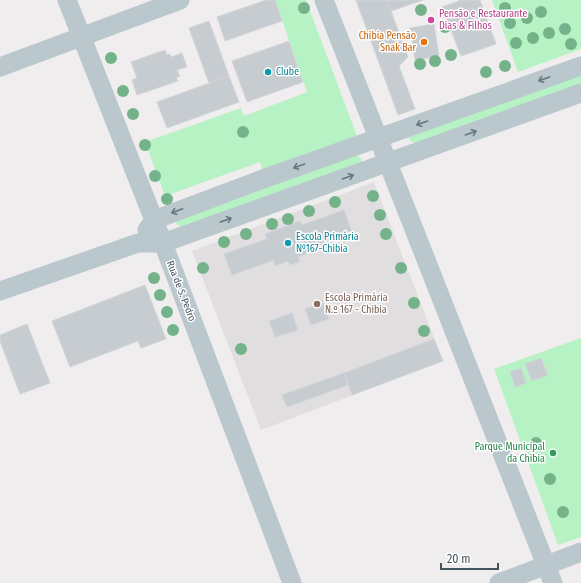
<svg xmlns="http://www.w3.org/2000/svg" width="581" height="583" viewBox="0 0 581 583" font-family="'Fira Sans Condensed',sans-serif">
<style>
.education{fill:#e1dee0}
.green{fill:#b7f2c5}
.building{fill:#c7ccd1;stroke:#d1d5da}
.lines{fill:none;stroke-linecap:round;stroke-linejoin:round}
.street{stroke:#bac8ce;stroke-width:19}
.tree{fill:#74b38a}
.oneway{stroke:#67777e}
.hotel-dot{fill:#d1479c;stroke:#fff;stroke-width:1.5}
.food-dot{fill:#e8710a;stroke:#fff;stroke-width:1.5}
.culture-dot{fill:#0f9aa8;stroke:#fff;stroke-width:1.5}
.education-dot{fill:#8d6e63;stroke:#fff;stroke-width:1.5}
.leisure-dot{fill:#2e9e5b;stroke:#fff;stroke-width:1.5}
.labels{text-anchor:middle;dominant-baseline:central;stroke-width:3;stroke-linejoin:round;paint-order:stroke}
.hotel-label{font-size:10px;fill:#b23c85;stroke:#fff;text-anchor:start}
.food-label{font-size:10px;fill:#c56008;stroke:#fff;text-anchor:end}
.culture-label{font-size:10px;fill:#0d838f;stroke:#fff;text-anchor:start}
.street-label{font-size:10px;fill:#44545c;stroke:#fff}
.education-label{font-size:10px;fill:#785e54;stroke:#fff;text-anchor:start}
.leisure-label{font-size:10px;fill:#27864d;stroke:#fff;text-anchor:end}
</style>
<rect width="100%" height="100%" fill="#f0edee"/>
<!-- education -->
<polygon class="education" points="374,182 443,361 261,430 192,251"/>
<!-- green -->
<g class="green">
<polygon points="275,0 306,0 357,136 262,170 260,162 165,196 145,142 241,108 244,116 307,92"/>
<polygon points="492,0 581,0 581,49 518,72"/>
<polygon points="581,75 581,85 416,143 410,141 409,137"/>
<polygon points="353,156 358,156 362,159 361,163 182,227 176,224 178,218"/>
<polygon points="581,338 581,537 558,545 494,369"/>
</g>
<!-- building -->
<g class="building">
<polygon points="266,0 275,0 282,21 225,41 217,17"/>
<polygon points="356,0 387,0 408,57 399,66 415,109 398,115"/>
<polygon points="391,0 423,0 391,11 387,1"/>
<polygon points="461,0 480,0 496,44 461,56 442,7"/>
<polygon points="209,21 229,76 209,83 189,28"/>
<polygon points="434,24 439,56 415,60 410,28"/>
<polygon points="289,41 303,82 247,102 232,61"/>
<polygon points="165,50 167,55 170,54 171,57 182,53 187,67 177,70 180,76 176,78 178,81 137,95 132,80 137,78 131,62"/>
<polygon points="229,76 239,102 167,128 157,102"/>
<polygon points="344,210 352,232 309,247 311,252 298,257 300,261 290,265 288,261 275,266 274,260 232,275 224,254 267,239 265,234 300,221 302,225"/>
<polygon points="145,285 166,339 141,348 138,341 70,367 52,321"/>
<polygon points="323,303 329,319 311,325 305,309"/>
<polygon points="292,313 298,330 275,337 269,321"/>
<polygon points="27,324 50,383 20,394 0,341 0,335"/>
<polygon points="434,339 443,361 352,395 344,373"/>
<polygon points="541,358 548,375 532,381 525,364"/>
<polygon points="521,368 526,383 515,387 510,372"/>
<polygon points="344,373 348,385 287,407 282,395"/>
</g>
<g class="lines">
<!-- street -->
<g class="street">
<polyline points="67,0 163,243 292,583"/>
<polyline points="324,0 553,583"/>
<polyline points="0,67 180,0"/>
<polyline points="147,230 154,220 263,179 581,66"/>
<polyline points="0,291 138,243 163,243 581,93"/>
<polyline points="499,583 581,552"/>
</g>
</g>
<!-- trees -->
<g class="tree">
<circle cx="304" cy="8" r="6"/>
<circle cx="505" cy="8" r="6"/>
<circle cx="421" cy="10" r="6"/>
<circle cx="541" cy="12" r="6"/>
<circle cx="527" cy="18" r="6"/>
<circle cx="510" cy="23" r="6"/>
<circle cx="445" cy="27" r="6"/>
<circle cx="565" cy="29" r="6"/>
<circle cx="549" cy="33" r="6"/>
<circle cx="533" cy="38" r="6"/>
<circle cx="516" cy="43" r="6"/>
<circle cx="571" cy="44" r="6"/>
<circle cx="451" cy="55" r="6"/>
<circle cx="111" cy="58" r="6"/>
<circle cx="435" cy="61" r="6"/>
<circle cx="420" cy="64" r="6"/>
<circle cx="505" cy="66" r="6"/>
<circle cx="486" cy="72" r="6"/>
<circle cx="123" cy="91" r="6"/>
<circle cx="133" cy="114" r="6"/>
<circle cx="243" cy="132" r="6"/>
<circle cx="145" cy="145" r="6"/>
<circle cx="155" cy="176" r="6"/>
<circle cx="373" cy="196" r="6"/>
<circle cx="167" cy="199" r="6"/>
<circle cx="335" cy="202" r="6"/>
<circle cx="309" cy="211" r="6"/>
<circle cx="380" cy="215" r="6"/>
<circle cx="288" cy="219" r="6"/>
<circle cx="272" cy="224" r="6"/>
<circle cx="246" cy="234" r="6"/>
<circle cx="386" cy="234" r="6"/>
<circle cx="224" cy="242" r="6"/>
<circle cx="203" cy="268" r="6"/>
<circle cx="401" cy="268" r="6"/>
<circle cx="154" cy="278" r="6"/>
<circle cx="160" cy="295" r="6"/>
<circle cx="414" cy="303" r="6"/>
<circle cx="167" cy="312" r="6"/>
<circle cx="173" cy="330" r="6"/>
<circle cx="424" cy="331" r="6"/>
<circle cx="241" cy="349" r="6"/>
<circle cx="536" cy="443" r="6"/>
<circle cx="550" cy="479" r="6"/>
<circle cx="563" cy="512" r="6"/>
</g>
<!-- one-way arrows -->
<defs><path id="oneway-shaft" d="M-6 0H5M1.5-3L5.5 0L1.5 3" fill="none" stroke-width="1.6" stroke-linecap="round" stroke-linejoin="round"/></defs>
<g class="oneway">
<use href="#oneway-shaft" transform="translate(544 79) rotate(161)"/>
<use href="#oneway-shaft" transform="translate(422 123) rotate(161)"/>
<use href="#oneway-shaft" transform="translate(471 133) rotate(-20)"/>
<use href="#oneway-shaft" transform="translate(299 166) rotate(160)"/>
<use href="#oneway-shaft" transform="translate(348 177) rotate(-20)"/>
<use href="#oneway-shaft" transform="translate(177 211) rotate(159)"/>
<use href="#oneway-shaft" transform="translate(226 220) rotate(-19)"/>
</g>
<!-- markers -->
<circle class="hotel-dot" cx="431" cy="20" r="4"/>
<circle class="food-dot" cx="424" cy="42" r="4"/>
<g class="culture-dot">
<circle cx="268" cy="72" r="4"/>
<circle cx="288" cy="243" r="4"/>
</g>
<circle class="education-dot" cx="317" cy="304" r="4"/>
<circle class="leisure-dot" cx="553" cy="453" r="4"/>
<g class="labels">
<!-- hotel labels -->
<g class="hotel-label">
<text x="439" y="14">Pensão e Restaurante<tspan x="439" dy="12">Dias &amp; Filhos</tspan></text>
</g>
<!-- food labels -->
<g class="food-label">
<text x="416" y="36">Chibia Pensão<tspan x="416" dy="12">Snak Bar</tspan></text>
</g>
<!-- culture labels -->
<g class="culture-label">
<text x="276" y="72">Clube</text>
<text x="296" y="237">Escola Primária<tspan x="296" dy="12">N⁰167-Chibia</tspan></text>
</g>
<!-- street labels -->
<g class="street-label">
<text transform="translate(181 291) rotate(69)">Rua de S. Pedro</text>
</g>
<!-- education labels -->
<g class="education-label">
<text x="325" y="298">Escola Primária<tspan x="325" dy="12">N.º 167 - Chibia</tspan></text>
</g>
<!-- leisure labels -->
<g class="leisure-label">
<text x="545" y="447">Parque Municipal<tspan x="545" dy="12">da Chibia</tspan></text>
</g>
</g>
<!-- scale -->
<path d="M441 563v6h57v-6" fill="none" stroke="#44545c" stroke-width="2"/>
<text x="447" y="563" font-size="12" fill="#44545c" stroke="#ffffff" stroke-width="3" paint-order="stroke">20 m</text>
</svg>
